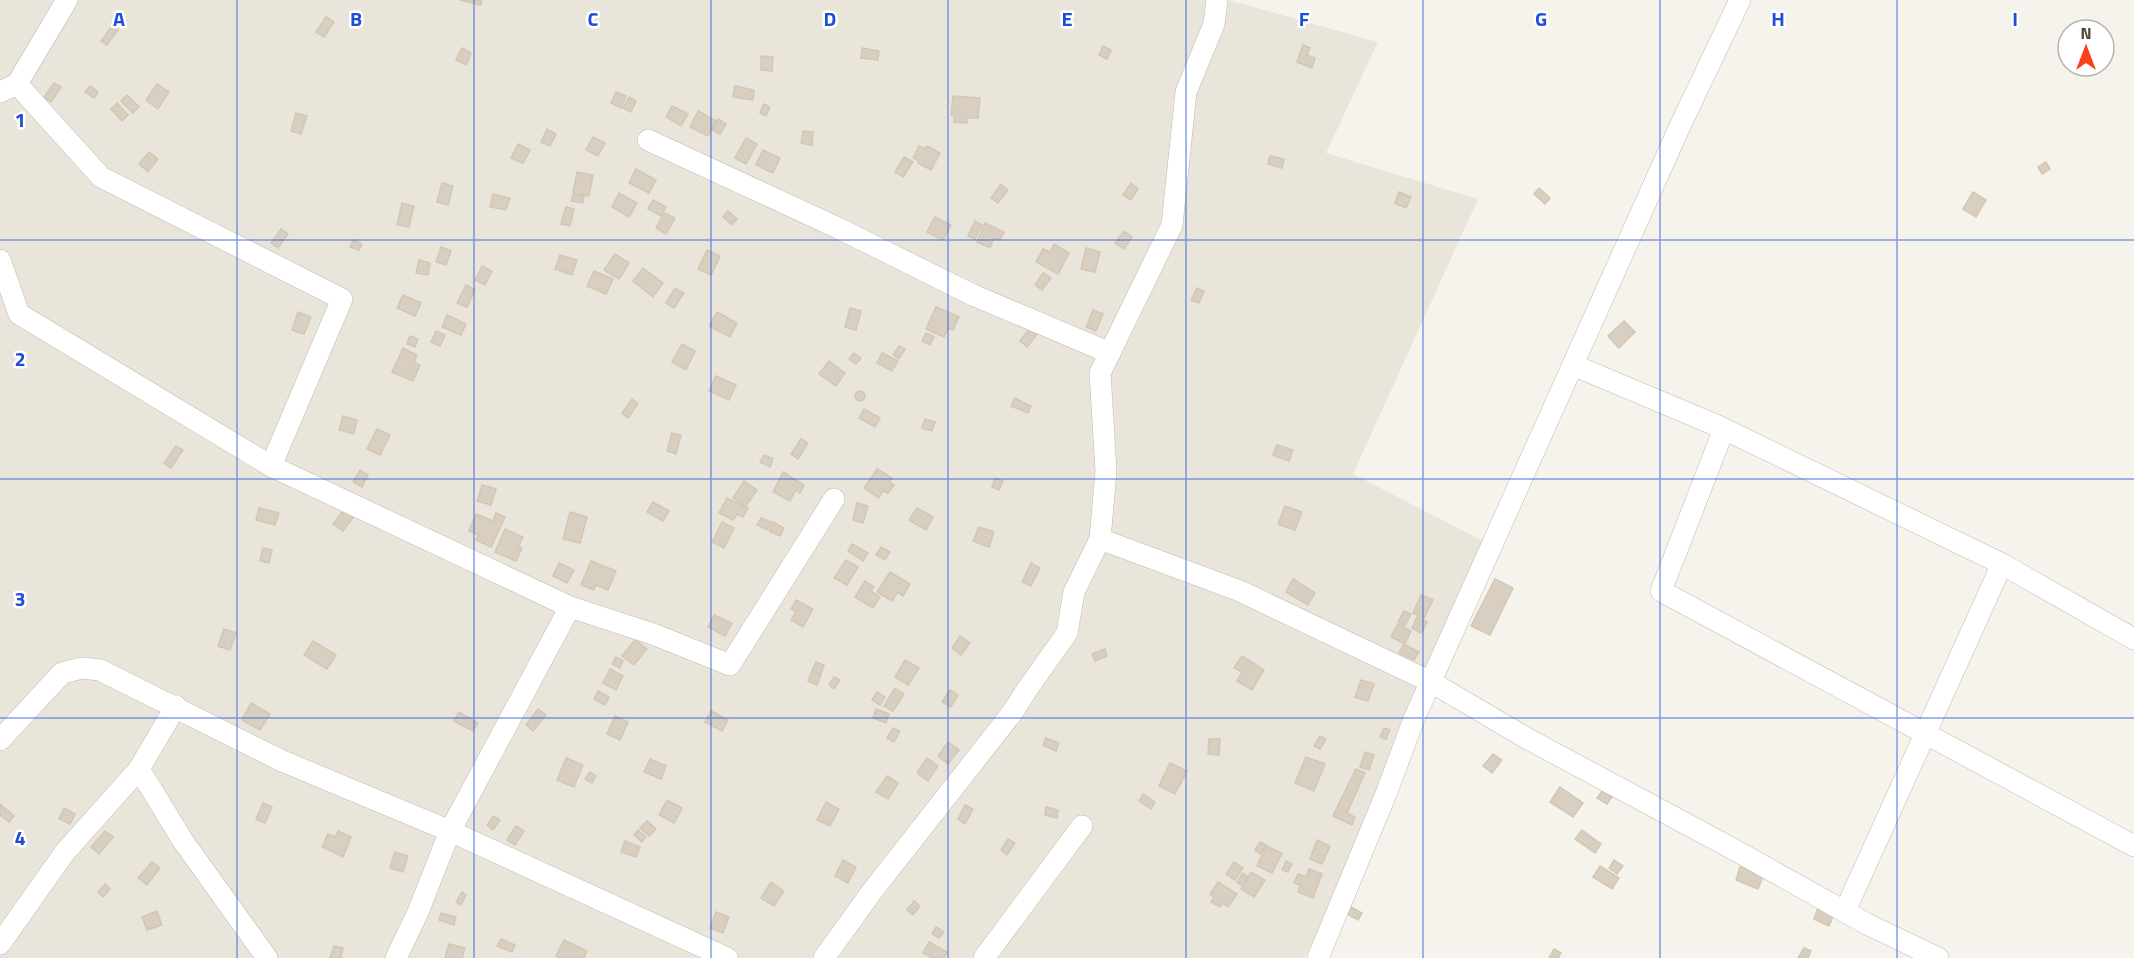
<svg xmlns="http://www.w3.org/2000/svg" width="2134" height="958" viewBox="0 0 2134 958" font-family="'Titillium Web',sans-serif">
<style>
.residential{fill:#eae5da}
.building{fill:#d8cfc1;stroke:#d3c7b4;stroke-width:1.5}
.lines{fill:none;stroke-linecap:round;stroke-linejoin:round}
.street-casing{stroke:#c2bbae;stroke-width:22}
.street{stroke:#fff;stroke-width:21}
.grid{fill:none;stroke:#1d4ed8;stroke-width:1.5;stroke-opacity:0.55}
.grid-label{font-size:20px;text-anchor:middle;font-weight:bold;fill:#1d4ed8;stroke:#fff;stroke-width:5;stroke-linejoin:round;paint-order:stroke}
</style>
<rect width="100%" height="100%" fill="#f6f3ec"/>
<!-- residential -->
<polygon class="residential" points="0,0 1228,0 1378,42 1326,153 1478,199 1353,474 1485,542 1350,871 1305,958 0,958"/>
<!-- building -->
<g class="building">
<polygon points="460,0 482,0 481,5"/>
<polygon points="326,17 334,22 324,37 316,32"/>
<polygon points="112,26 118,30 107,45 101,41"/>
<polygon points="1303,45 1310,48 1307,55 1315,58 1312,68 1297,62"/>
<polygon points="1103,46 1111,50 1107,59 1099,55"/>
<polygon points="462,48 471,53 466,65 456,60"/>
<polygon points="862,48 879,51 878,60 861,58"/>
<polygon points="761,56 773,57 772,71 761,70"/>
<polygon points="54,83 61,87 51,102 44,97"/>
<polygon points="157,84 169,92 158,109 146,100"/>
<polygon points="90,86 98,92 94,98 85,92"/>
<polygon points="735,86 754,90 753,100 733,97"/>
<polygon points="616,92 626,96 621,108 611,103"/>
<polygon points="127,95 139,107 133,113 121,101"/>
<polygon points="953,96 980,98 978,118 967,118 967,123 954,122 954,116 951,115"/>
<polygon points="629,97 636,101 631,112 623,108"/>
<polygon points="117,103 128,115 122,121 111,109"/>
<polygon points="764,104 770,107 766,116 760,113"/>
<polygon points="672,106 688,114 681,126 666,117"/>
<polygon points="698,111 716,121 708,136 690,127"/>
<polygon points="296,113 307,116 301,134 291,131"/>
<polygon points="718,119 726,124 720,134 712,130"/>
<polygon points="547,129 556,134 550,146 541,142"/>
<polygon points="803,131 813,132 812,145 801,143"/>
<polygon points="593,137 605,143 598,156 586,150"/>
<polygon points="746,138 757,144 746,164 735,158"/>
<polygon points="518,144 530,150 523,163 511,158"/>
<polygon points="919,146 925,149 927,146 940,153 931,170 918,163 919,161 913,158"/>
<polygon points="763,150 780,158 773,173 756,165"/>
<polygon points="149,152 158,159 148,172 139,164"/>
<polygon points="1270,156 1284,159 1282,168 1268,164"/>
<polygon points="904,157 913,162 903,177 895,172"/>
<polygon points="2046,162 2050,169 2042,174 2038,167"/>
<polygon points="636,169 656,180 649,193 629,183"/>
<polygon points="577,172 593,175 589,196 573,193"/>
<polygon points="442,183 453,186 448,205 437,202"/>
<polygon points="1131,183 1138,189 1131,200 1123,195"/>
<polygon points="1001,184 1008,190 998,203 991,198"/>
<polygon points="1539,188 1550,198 1545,204 1534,194"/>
<polygon points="1399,192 1411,197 1406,208 1395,203"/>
<polygon points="1973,192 1986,200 1976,217 1963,209"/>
<polygon points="619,193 637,203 629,217 612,207"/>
<polygon points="493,194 510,198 506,210 490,207"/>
<polygon points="573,195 584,196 583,203 571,201"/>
<polygon points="653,200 666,207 661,216 648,209"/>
<polygon points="402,203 414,206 409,227 397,225"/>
<polygon points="566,207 574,209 570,226 561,224"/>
<polygon points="728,211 737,219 732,225 723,217"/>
<polygon points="664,213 675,218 666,234 656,228"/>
<polygon points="935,217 951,225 943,240 927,232"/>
<polygon points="975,221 982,225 975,239 968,236"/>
<polygon points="985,223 1004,232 1000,240 994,238 990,248 977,242"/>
<polygon points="281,229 288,234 278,248 271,243"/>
<polygon points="1124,231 1132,237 1124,249 1115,243"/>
<polygon points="353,240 362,244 359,250 350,247"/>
<polygon points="1054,244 1069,253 1058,274 1036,262 1043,249 1050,252"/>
<polygon points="441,247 451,251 446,265 436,262"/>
<polygon points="1086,248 1100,252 1095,272 1081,269"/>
<polygon points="707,250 720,256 711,275 698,269"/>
<polygon points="615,254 629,263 619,279 604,270"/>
<polygon points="560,255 577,260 572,275 555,269"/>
<polygon points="419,260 430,263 428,275 416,273"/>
<polygon points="482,266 492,271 485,285 475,280"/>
<polygon points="643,268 663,283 653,297 633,281"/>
<polygon points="594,271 613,279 606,294 587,286"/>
<polygon points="1043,273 1051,278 1042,290 1035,285"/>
<polygon points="466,285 475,290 467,307 457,303"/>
<polygon points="675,288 684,293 674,308 666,303"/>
<polygon points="1197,288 1204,291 1199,303 1191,300"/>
<polygon points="403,295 421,303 415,316 397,308"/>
<polygon points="936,307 959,317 953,330 948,328 944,337 926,329"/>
<polygon points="850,308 861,311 856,330 845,327"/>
<polygon points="1093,310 1103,314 1096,331 1086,327"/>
<polygon points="298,312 311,317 304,334 292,330"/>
<polygon points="717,312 737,323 730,337 709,326"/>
<polygon points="447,315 466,324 461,335 442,327"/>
<polygon points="1624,321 1635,332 1619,348 1608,336"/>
<polygon points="1030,328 1037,334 1027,347 1020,341"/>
<polygon points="436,331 445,335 440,346 431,342"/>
<polygon points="926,333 934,337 930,345 922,341"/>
<polygon points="410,336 418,339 415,347 407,344"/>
<polygon points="682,344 695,351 686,370 672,362"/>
<polygon points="899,346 905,349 899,359 893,355"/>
<polygon points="403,348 417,355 414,363 420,365 413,381 392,372"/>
<polygon points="854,353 861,358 856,364 849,359"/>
<polygon points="882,353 898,361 892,371 877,363"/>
<polygon points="829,361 845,373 836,386 819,374"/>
<polygon points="716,376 736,385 729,400 709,391"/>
<circle cx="860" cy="396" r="5"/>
<polygon points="1015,398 1031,406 1028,413 1011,406"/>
<polygon points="632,399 638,404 628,418 622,413"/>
<polygon points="864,409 880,418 875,427 859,418"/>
<polygon points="343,416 357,420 354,434 339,430"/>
<polygon points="925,419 935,422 932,431 922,428"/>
<polygon points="377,429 390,435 380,455 367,449"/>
<polygon points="672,433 681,435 676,454 667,451"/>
<polygon points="801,439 808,443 798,459 791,454"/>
<polygon points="1277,445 1293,450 1289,461 1273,455"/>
<polygon points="176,446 183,450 171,468 164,463"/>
<polygon points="764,455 773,459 770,467 760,462"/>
<polygon points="877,469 892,478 889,482 894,485 888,493 883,491 879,498 864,488"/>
<polygon points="360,470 368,475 362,487 353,482"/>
<polygon points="783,472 804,485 800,493 796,490 790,501 773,492"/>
<polygon points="995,478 1003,481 999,490 992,487"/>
<polygon points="744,481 757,490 746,506 733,498"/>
<polygon points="482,485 496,489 491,505 477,501"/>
<polygon points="727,498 748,508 743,517 737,514 733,520 719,513"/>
<polygon points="653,502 669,511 663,521 647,512"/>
<polygon points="857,503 868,506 863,523 853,520"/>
<polygon points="1285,506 1302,512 1295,530 1278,524"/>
<polygon points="346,507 355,515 343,531 333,524"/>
<polygon points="259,508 279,513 275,525 256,520"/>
<polygon points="917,508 933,517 926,530 909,520"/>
<polygon points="570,512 587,517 580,543 563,539"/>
<polygon points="496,513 505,517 491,547 476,540 479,535 469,531 476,514 493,521"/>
<polygon points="761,518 771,522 767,530 757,525"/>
<polygon points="722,522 734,528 724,548 712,542"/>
<polygon points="773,522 784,528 780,536 769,531"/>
<polygon points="979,527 994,532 989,547 973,541"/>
<polygon points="505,529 523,537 518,547 522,548 516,561 495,552"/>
<polygon points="852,544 868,553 863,561 848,551"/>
<polygon points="881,547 890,552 885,560 876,555"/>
<polygon points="263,548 272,550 269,563 260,561"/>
<polygon points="846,560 858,567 847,585 834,578"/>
<polygon points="591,561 616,571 608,590 596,585 594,590 581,585"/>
<polygon points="559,563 574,570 567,583 553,576"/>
<polygon points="1031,563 1040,568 1031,586 1022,582"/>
<polygon points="890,572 910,584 903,596 898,592 892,601 877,592"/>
<polygon points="1293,579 1315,593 1308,605 1286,592"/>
<polygon points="1495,579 1513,588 1490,635 1471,626"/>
<polygon points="865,581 874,587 871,591 880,597 873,608 855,597"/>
<polygon points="1421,595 1433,600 1424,618 1413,613"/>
<polygon points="796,600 813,609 803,627 791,620 796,611 791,609"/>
<polygon points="1404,611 1411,614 1405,625 1398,622"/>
<polygon points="714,615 732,623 725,636 708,627"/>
<polygon points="1417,617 1427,622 1421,633 1412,628"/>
<polygon points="1398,624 1411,631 1405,644 1391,637"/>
<polygon points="224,629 236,633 230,650 218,646"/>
<polygon points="960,636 970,643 961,655 952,648"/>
<polygon points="635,640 647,649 634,665 622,656"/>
<polygon points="313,641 336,655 327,669 304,655"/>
<polygon points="1404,644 1419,652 1414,660 1399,653"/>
<polygon points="1105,649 1107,656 1095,661 1092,654"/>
<polygon points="1242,656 1264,670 1252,690 1237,681 1242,672 1234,668"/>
<polygon points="616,657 623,661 620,668 612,664"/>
<polygon points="905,660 919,668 908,685 895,677"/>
<polygon points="816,662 824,665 821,674 812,671"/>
<polygon points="610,669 623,676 616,690 603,683"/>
<polygon points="812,671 821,675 817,685 808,681"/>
<polygon points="834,677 840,680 834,689 829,685"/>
<polygon points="1361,680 1374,684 1368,701 1355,697"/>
<polygon points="895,688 904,694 893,711 884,706"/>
<polygon points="950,690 958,695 951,707 942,702"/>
<polygon points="598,691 609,697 605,705 594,699"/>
<polygon points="877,692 885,697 880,705 872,700"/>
<polygon points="251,703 270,714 260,730 242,720"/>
<polygon points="538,709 546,715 533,731 526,725"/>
<polygon points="876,709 889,714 886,723 873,718"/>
<polygon points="711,711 728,720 722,731 705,722"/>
<polygon points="459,712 478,723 473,731 454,721"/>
<polygon points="615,716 628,722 620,740 607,734"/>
<polygon points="893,728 900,731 894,742 887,738"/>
<polygon points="1384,728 1390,730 1386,739 1380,737"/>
<polygon points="1320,736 1326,739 1320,749 1314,746"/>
<polygon points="1046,738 1059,743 1056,751 1043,745"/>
<polygon points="1209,739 1220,739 1219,755 1208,754"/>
<polygon points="948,742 959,750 948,764 938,756"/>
<polygon points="1365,752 1374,755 1369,770 1360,767"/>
<polygon points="1493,754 1502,760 1492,773 1483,766"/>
<polygon points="1306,757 1325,764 1314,791 1295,783"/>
<polygon points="566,758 583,765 574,787 557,780"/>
<polygon points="927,758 938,766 928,781 917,773"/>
<polygon points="650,759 666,766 661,779 644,772"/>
<polygon points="1170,763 1187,771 1175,794 1159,786"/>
<polygon points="1356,769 1365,773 1347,813 1355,817 1352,825 1333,816"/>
<polygon points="590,772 596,776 592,783 585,779"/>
<polygon points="887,776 898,783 888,799 876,792"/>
<polygon points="1560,787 1583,803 1573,817 1550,802"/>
<polygon points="1602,791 1612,797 1607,804 1597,798"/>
<polygon points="1143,794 1155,802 1151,809 1139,801"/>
<polygon points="667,800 682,808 674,823 659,815"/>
<polygon points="826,802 839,809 830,826 817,820"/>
<polygon points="263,803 272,807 265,823 256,819"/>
<polygon points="0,804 14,816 9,822 0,815"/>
<polygon points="965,805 973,809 965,824 958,819"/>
<polygon points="1046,807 1058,810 1057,818 1045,815"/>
<polygon points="64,808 75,814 70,824 59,819"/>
<polygon points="493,816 500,820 493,830 487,825"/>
<polygon points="647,821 656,829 649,836 640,828"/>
<polygon points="516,826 524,831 515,845 507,840"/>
<polygon points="638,830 646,837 642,842 634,835"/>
<polygon points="1582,830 1601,844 1595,853 1575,839"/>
<polygon points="105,831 113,837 99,854 91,847"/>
<polygon points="338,831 351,837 343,857 322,847 328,834 335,837"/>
<polygon points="1008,839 1015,843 1007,855 1001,850"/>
<polygon points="1317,840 1330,846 1322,864 1310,859"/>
<polygon points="625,841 640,847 636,857 621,852"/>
<polygon points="1260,842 1266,845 1260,854 1255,850"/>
<polygon points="1266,846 1282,853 1272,873 1257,866"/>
<polygon points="395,852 408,856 403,872 390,868"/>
<polygon points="843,860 856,867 848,883 835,876"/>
<polygon points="1614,860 1623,866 1617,874 1609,868"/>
<polygon points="1286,861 1292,864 1288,872 1282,870"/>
<polygon points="152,862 160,868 147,885 138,878"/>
<polygon points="1234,862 1243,868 1235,880 1226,874"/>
<polygon points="1600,866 1619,878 1612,889 1593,877"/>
<polygon points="1740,867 1763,876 1758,889 1736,880"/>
<polygon points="1309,869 1322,874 1313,898 1298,892 1300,885 1294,883 1298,874 1306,877"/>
<polygon points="1251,872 1265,880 1254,897 1241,889"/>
<polygon points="1243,873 1247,876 1241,885 1237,882"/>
<polygon points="771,882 784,891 774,906 761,898"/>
<polygon points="1218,882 1237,894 1228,907 1222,903 1220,907 1211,902 1214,897 1210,894"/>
<polygon points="105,884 110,889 103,897 98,892"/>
<polygon points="462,892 466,895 461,905 456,902"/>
<polygon points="914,901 920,906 913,915 907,910"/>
<polygon points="1351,907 1362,913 1358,920 1347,914"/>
<polygon points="1818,908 1834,914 1829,926 1814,919"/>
<polygon points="157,911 162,925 147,930 142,917"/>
<polygon points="716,912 729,917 723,933 710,928"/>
<polygon points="441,913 456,917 454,925 439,920"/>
<polygon points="936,927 944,932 939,938 932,934"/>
<polygon points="501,939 515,945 512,952 497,946"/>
<polygon points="564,940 587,951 584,958 561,958 556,956"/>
<polygon points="929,942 947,952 944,958 933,958 923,953"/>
<polygon points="449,944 465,948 462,958 445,958"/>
<polygon points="334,946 343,948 341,958 330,958"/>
<polygon points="1804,948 1811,951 1808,958 1798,958"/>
<polygon points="1554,949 1561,953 1558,958 1549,958"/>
</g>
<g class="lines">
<defs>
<g id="street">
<polyline points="1217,0 1214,24 1186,92 1172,225 1100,373 1106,471 1100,539 1240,591 1431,682 1528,739 1733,849 1867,924 1938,958"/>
<polyline points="17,84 101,177 342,299 271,466"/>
<polyline points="0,92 17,84 67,0"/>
<polyline points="648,140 838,228 973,295 1110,353"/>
<polyline points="0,260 19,314 271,466 570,607"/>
<polyline points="1573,365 1718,426 2002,564 2134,639"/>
<polyline points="1724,429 1661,591 2134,846"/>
<polyline points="176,706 139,769 183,841 267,958"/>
<polyline points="0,740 62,673 82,668 100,670 280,760 450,831 727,958"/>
<polyline points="1845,911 2002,564"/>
<polyline points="0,944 65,852 139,769"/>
<polyline points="396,958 418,912 450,831 570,607 653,634 730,665 834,499"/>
<polyline points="824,958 873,890 1012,713 1028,688 1067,633 1074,592 1100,539"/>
<polyline points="984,958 1082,826"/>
<polyline points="1318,958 1386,794 1414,719 1470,594 1680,126 1740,0"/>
</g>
</defs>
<!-- street casing -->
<use href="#street" class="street-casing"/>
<!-- street -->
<use href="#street" class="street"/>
</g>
<!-- grid -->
<path class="grid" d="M 237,0 L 237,958M 474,0 L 474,958M 711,0 L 711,958M 948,0 L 948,958M 1186,0 L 1186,958M 1423,0 L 1423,958M 1660,0 L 1660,958M 1897,0 L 1897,958M 0,240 L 2134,240M 0,479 L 2134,479M 0,718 L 2134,718"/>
<g class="grid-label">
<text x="119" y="26">A</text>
<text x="356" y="26">B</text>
<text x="593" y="26">C</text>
<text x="830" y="26">D</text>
<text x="1067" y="26">E</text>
<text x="1304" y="26">F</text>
<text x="1541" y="26">G</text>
<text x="1778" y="26">H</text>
<text x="2015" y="26">I</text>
<text x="20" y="127">1</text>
<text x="20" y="366">2</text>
<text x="20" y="606">3</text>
<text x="20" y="845">4</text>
</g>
<!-- north arrow -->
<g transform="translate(2086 48)"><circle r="28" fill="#ffffff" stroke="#b7b4b0" stroke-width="1.5"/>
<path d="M0-4.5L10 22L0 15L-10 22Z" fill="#fc3f1d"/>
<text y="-9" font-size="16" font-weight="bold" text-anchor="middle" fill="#4b4439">N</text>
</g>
</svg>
